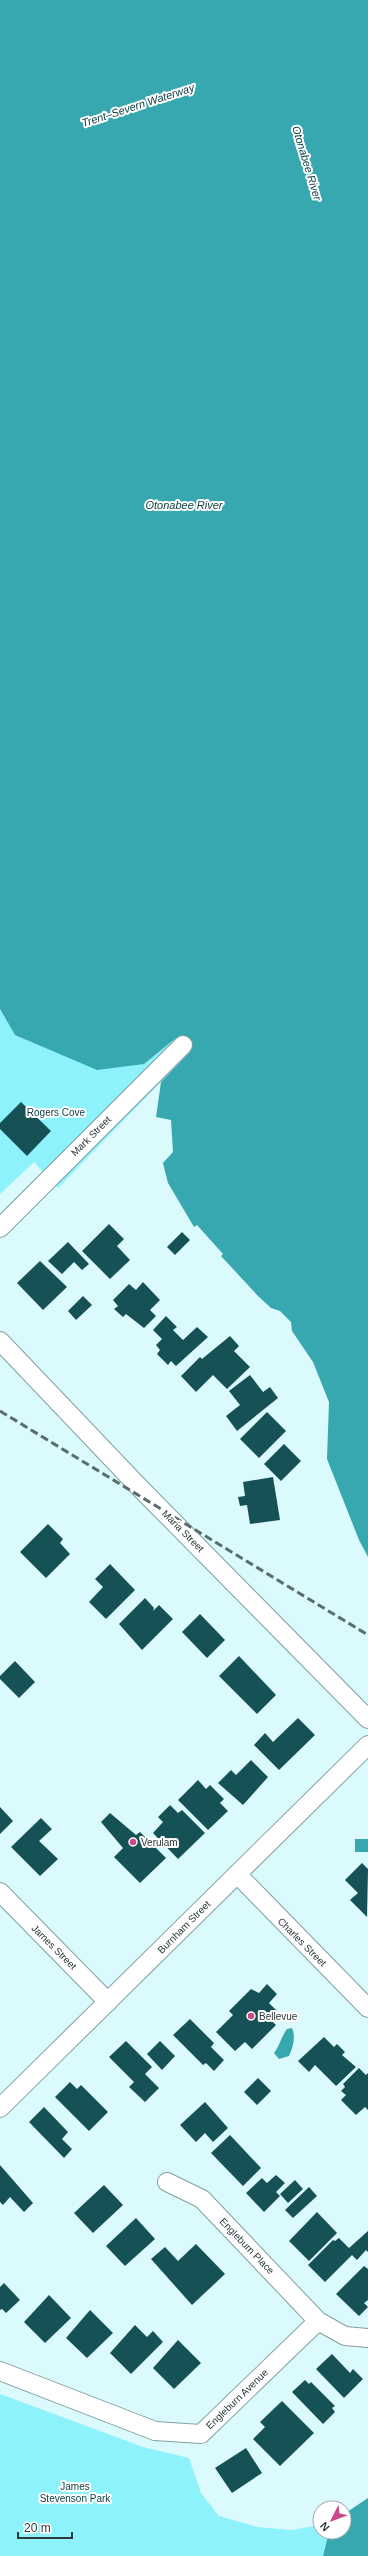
<svg xmlns="http://www.w3.org/2000/svg" width="368" height="2556" viewBox="0 0 368 2556" font-family="Arial,sans-serif">
<style>
.green{fill:#8df2fb}
.water{fill:#37a7b0}
.building{fill:#165156}
.lines{fill:none;stroke-linecap:round;stroke-linejoin:round}
.street-casing{stroke:#82a0a2;stroke-width:20}
.street{stroke:#fff;stroke-width:18}
.rail{stroke:#5b6c6e;stroke-width:3;stroke-dasharray:8 4;stroke-linecap:butt}
.poi-dot{fill:#cc478a;stroke:#fff;stroke-width:1.5}
.labels{text-anchor:middle;dominant-baseline:central;stroke-width:4;stroke-linejoin:round;paint-order:stroke}
.park-label{font-size:10px;fill:#073b3f;stroke:#fff}
.street-label{font-size:10px;fill:#2c3839;stroke:#fff}
.poi-label{font-size:10px;fill:#2c3839;stroke:#fff;text-anchor:start}
.water-label{font-size:11px;font-style:italic;fill:#0f4145;stroke:#fff}
</style>
<rect width="100%" height="100%" fill="#dbfafd"/>
<!-- green -->
<g class="green">
<polygon points="0,1009 15,1035 144,1064 176,1038 190,1052 58,1188 34,1162 0,1194"/>
<polygon points="0,2394 143,2447 189,2458 201,2493 219,2516 257,2527 292,2530 320,2525 320,2532 329,2532 323,2556 0,2556"/>
</g>
<!-- water -->
<g class="water">
<polygon points="0,0 368,0 368,1557 359,1540 327,1459 329,1402 313,1362 292,1331 291,1322 280,1311 271,1308 258,1296 221,1256 223,1254 197,1225 194,1227 168,1183 163,1163 173,1152 171,1120 156,1117 161,1082 190,1052 176,1038 144,1064 97,1070 15,1035 0,1009"/>
<rect x="355" y="1839" width="13" height="13"/>
<path d="M 292,2028 C 296,2037 293,2047 289,2056 L 279,2059 L 274,2053 C 280,2045 281,2037 287,2029 Z"/>
<polygon points="368,2498 368,2556 323,2556 329,2532 344,2532 344,2514"/>
</g>
<!-- building -->
<g class="building">
<polygon points="21,1102 51,1131 27,1156 0,1129 0,1123"/>
<polygon points="109,1224 124,1239 117,1246 130,1260 110,1279 82,1251"/>
<polygon points="182,1232 190,1240 175,1255 167,1247"/>
<polygon points="68,1242 89,1264 82,1270 74,1262 62,1274 48,1261"/>
<polygon points="40,1261 67,1287 43,1310 17,1283"/>
<polygon points="143,1282 160,1300 150,1310 156,1316 144,1328 126,1314 123,1317 114,1309 118,1306 113,1300 129,1284 136,1290"/>
<polygon points="83,1296 92,1305 76,1320 68,1311"/>
<polygon points="166,1316 177,1327 173,1330 183,1340 197,1327 208,1337 176,1366 171,1361 168,1365 157,1354 160,1350 156,1345 162,1339 153,1330"/>
<polygon points="230,1336 239,1346 234,1351 250,1367 227,1389 213,1375 196,1392 181,1376 200,1357 202,1359"/>
<polygon points="250,1375 263,1392 270,1387 278,1398 237,1431 226,1416 240,1405 229,1391"/>
<polygon points="267,1412 286,1431 259,1458 240,1439"/>
<polygon points="284,1444 301,1461 281,1481 264,1464"/>
<polygon points="273,1477 280,1520 250,1524 247,1505 240,1506 238,1497 245,1496 243,1482"/>
<polygon points="48,1524 63,1539 60,1543 70,1554 46,1578 20,1552"/>
<polygon points="110,1564 135,1590 106,1619 89,1602 103,1587 95,1579"/>
<polygon points="145,1598 154,1608 153,1611 159,1605 173,1619 142,1650 119,1624"/>
<polygon points="200,1614 225,1640 207,1658 182,1632"/>
<polygon points="239,1656 276,1695 257,1714 219,1676"/>
<polygon points="15,1661 35,1682 19,1698 0,1679 0,1676"/>
<polygon points="298,1718 315,1735 279,1770 254,1745 265,1733 273,1742"/>
<polygon points="251,1760 268,1777 243,1805 218,1783 231,1770 236,1775"/>
<polygon points="198,1780 206,1789 210,1785 224,1799 220,1803 228,1811 208,1830 178,1800"/>
<polygon points="170,1805 178,1813 182,1810 205,1833 178,1859 153,1833 163,1822 158,1817"/>
<polygon points="0,1807 13,1821 0,1834"/>
<polygon points="110,1813 136,1835 140,1832 166,1858 140,1883 114,1857 123,1848 101,1822"/>
<polygon points="41,1818 52,1829 39,1841 58,1859 40,1876 11,1847"/>
<polygon points="362,1863 368,1869 367,1917 350,1900 358,1893 345,1880"/>
<polygon points="267,1984 277,1994 269,2003 277,2011 269,2018 276,2025 252,2049 245,2042 235,2051 216,2032 233,2015 229,2011 251,1989 259,1993"/>
<polygon points="190,2019 214,2043 211,2047 224,2060 214,2071 206,2063 203,2065 173,2035"/>
<polygon points="324,2037 334,2047 337,2044 345,2052 342,2055 356,2067 336,2086 315,2065 309,2072 298,2061"/>
<polygon points="126,2041 152,2067 145,2074 159,2088 145,2102 129,2087 134,2082 109,2057"/>
<polygon points="160,2041 175,2056 162,2070 147,2054"/>
<polygon points="359,2068 366,2075 368,2073 368,2110 365,2107 356,2115 341,2100 346,2095 341,2091 345,2087 343,2084"/>
<polygon points="258,2078 271,2091 257,2105 244,2092"/>
<polygon points="70,2082 77,2089 81,2085 108,2112 89,2131 55,2097"/>
<polygon points="205,2102 228,2128 213,2142 205,2133 196,2142 180,2125"/>
<polygon points="44,2107 68,2132 62,2139 72,2149 64,2158 29,2122"/>
<polygon points="230,2135 261,2168 243,2186 211,2153"/>
<polygon points="0,2165 33,2203 24,2212 10,2197 3,2205 0,2202"/>
<polygon points="276,2175 285,2183 276,2192 280,2196 264,2212 246,2193 262,2178 267,2183"/>
<polygon points="295,2180 303,2189 288,2203 280,2194"/>
<polygon points="104,2185 123,2205 93,2233 74,2213"/>
<polygon points="309,2187 317,2196 293,2218 285,2210"/>
<polygon points="317,2212 337,2233 309,2261 289,2241"/>
<polygon points="136,2218 155,2239 125,2266 106,2246"/>
<polygon points="368,2231 368,2252 366,2250 357,2260 352,2255 325,2282 308,2265 333,2240 335,2241 339,2238 349,2248"/>
<polygon points="196,2244 225,2274 192,2305 151,2259 165,2247 178,2261"/>
<polygon points="364,2266 368,2269 368,2300 364,2303 368,2307 359,2316 336,2294"/>
<polygon points="4,2283 20,2300 6,2313 2,2309 0,2310 0,2287"/>
<polygon points="49,2295 71,2318 45,2343 24,2322"/>
<polygon points="90,2310 113,2333 87,2358 66,2338"/>
<polygon points="135,2325 147,2337 153,2331 163,2342 131,2374 110,2353"/>
<polygon points="178,2340 201,2363 174,2389 153,2368"/>
<polygon points="332,2354 350,2373 353,2369 363,2379 344,2398 316,2369"/>
<polygon points="305,2380 309,2384 311,2382 335,2406 332,2408 335,2412 323,2424 292,2392"/>
<polygon points="282,2401 314,2433 280,2466 253,2439 265,2427 260,2422"/>
<polygon points="246,2448 262,2473 232,2493 215,2468"/>
</g>
<g class="lines">
<defs>
<g id="street">
<polyline points="0,1228 183,1045"/>
<polyline points="0,1341 140,1488 368,1719"/>
<polyline points="237,1874 368,2008"/>
<polyline points="0,1892 108,2002"/>
<polyline points="0,2108 368,1745"/>
<polyline points="167,2182 202,2199 318,2321"/>
<polyline points="0,2371 155,2431 201,2434 318,2321 345,2336 368,2338"/>
</g>
</defs>
<!-- street casing -->
<use href="#street" class="street-casing"/>
<!-- street -->
<use href="#street" class="street"/>
<!-- rail -->
<polyline class="rail" points="0,1411 368,1635"/>
</g>
<!-- markers -->
<g class="poi-dot">
<circle cx="133" cy="1842" r="4"/>
<circle cx="251" cy="2016" r="4"/>
</g>
<g class="labels">
<!-- park labels -->
<g class="park-label">
<text x="56" y="1112">Rogers Cove</text>
<text x="75" y="2486">James<tspan x="75" dy="12">Stevenson Park</tspan></text>
</g>
<!-- street labels -->
<g class="street-label">
<text transform="translate(91 1136) rotate(-45)">Mark Street</text>
<text transform="translate(183 1531) rotate(45)">Maria Street</text>
<text transform="translate(184 1927) rotate(-45)">Burnham Street</text>
<text transform="translate(302 1942) rotate(45)">Charles Street</text>
<text transform="translate(54 1947) rotate(45)">James Street</text>
<text transform="translate(247 2246) rotate(46)">Engleburn Place</text>
<text transform="translate(237 2399) rotate(-44)">Engleburn Avenue</text>
</g>
<!-- poi labels -->
<g class="poi-label">
<text x="141" y="1842">Verulam</text>
<text x="259" y="2016">Bellevue</text>
</g>
<!-- water labels -->
<g class="water-label">
<text transform="translate(138 105) rotate(-18)">Trent–Severn Waterway</text>
<text transform="translate(307 163) rotate(73)">Otonabee River</text>
<text x="184" y="505">Otonabee River</text>
</g>
</g>
<!-- north arrow -->
<g transform="translate(332 2520) rotate(228)"><circle r="19" fill="#ffffff" stroke="#abafb0"/>
<path d="M0-3L7 15L0 10L-7 15Z" fill="#cc478a"/>
<text y="-6" font-size="11" font-weight="bold" text-anchor="middle" fill="#2c3839">N</text>
</g>
<!-- scale -->
<path d="M18 2532v6h54v-6" fill="none" stroke="#2c3839" stroke-width="2"/>
<text x="24" y="2532" font-size="12" fill="#2c3839" stroke="#ffffff" stroke-width="3" paint-order="stroke">20 m</text>
</svg>
